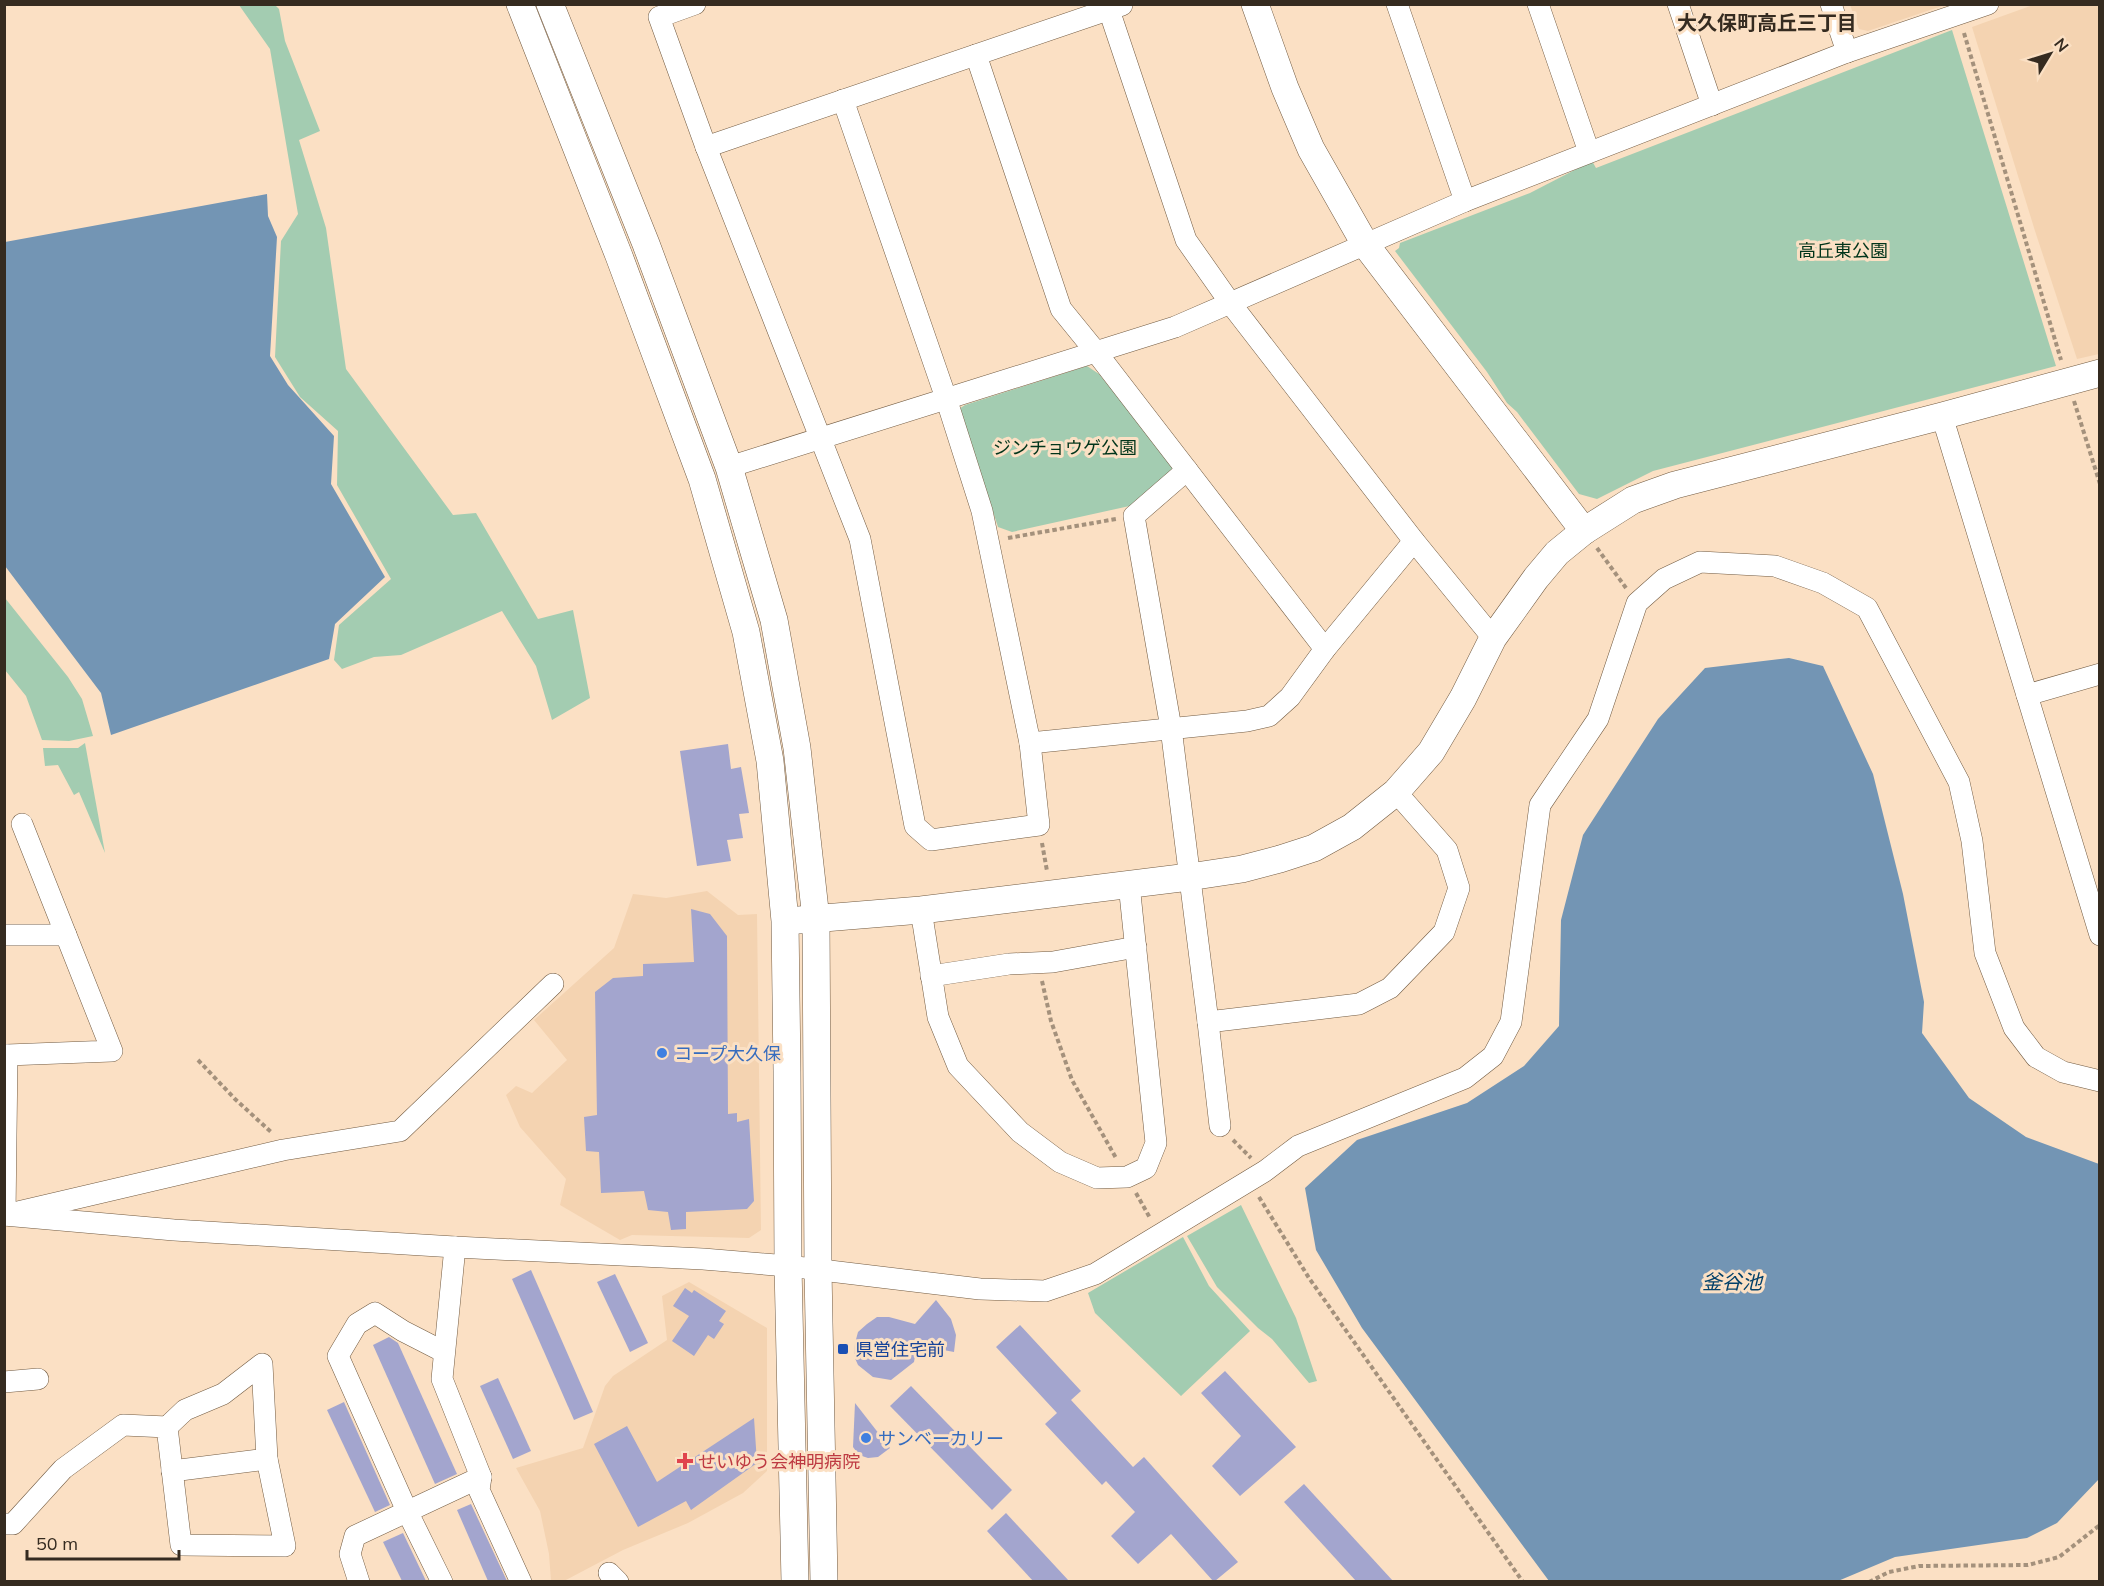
<svg xmlns="http://www.w3.org/2000/svg" width="2104" height="1586" viewBox="0 0 2104 1586" font-family="Mulish,'Noto Sans JP',sans-serif">
<style>
.built{fill:#f4d3b1}
.green{fill:#a3ccb1}
.water{fill:#7395b4}
.building{fill:#a3a5ce}
.lines{fill:none;stroke-linecap:round;stroke-linejoin:round}
.minor-casing{stroke:#725b42;stroke-width:22}
.tertiary-casing{stroke:#725b42;stroke-width:28}
.path{stroke:#a4917c;stroke-width:4;stroke-dasharray:4.5 3;stroke-linecap:butt}
.minor{stroke:#fff;stroke-width:21}
.tertiary{stroke:#fff;stroke-width:27}
.shop-dot{fill:#3f7fe0;stroke:#fbe0c4;stroke-width:2}
.transit-dot{fill:#1a4fb4;stroke:#fbe0c4;stroke-width:2}
.health-dot{fill:#e0444e;stroke:#fbe0c4;stroke-width:2}
.labels{text-anchor:middle;dominant-baseline:central;stroke-width:6;stroke-linejoin:round;paint-order:stroke}
.park-label{font-size:18px;fill:#00341a;stroke:#fbe0c4}
.shop-label{font-size:18px;fill:#366cbe;stroke:#fbe0c4;text-anchor:start}
.transit-label{font-size:18px;fill:#164399;stroke:#fbe0c4;text-anchor:start}
.health-label{font-size:18px;fill:#be3a42;stroke:#fbe0c4;text-anchor:start}
.neighbourhood-label{font-size:20px;font-weight:bold;fill:#352b20;stroke:#fbe0c4}
.water-label{font-size:20px;font-style:italic;fill:#024069;stroke:#fbe0c4}
</style>
<rect width="100%" height="100%" fill="#fbe0c4"/>
<!-- built -->
<g class="built">
<polygon points="1941,4 1942,6 1868,31 1859,29 1850,5"/>
<polygon points="2033,5 2099,5 2099,354 2077,359 2035,231 1972,27"/>
<polygon points="707,891 738,915 757,914 761,1230 749,1238 632,1235 620,1240 560,1205 566,1179 520,1127 506,1095 516,1086 532,1093 567,1060 534,1020 614,948 633,894 666,898"/>
<polygon points="689,1282 767,1328 767,1471 743,1493 688,1523 623,1550 564,1581 551,1581 549,1554 540,1511 516,1468 583,1448 605,1386 613,1376 667,1340 662,1296"/>
</g>
<!-- green -->
<g class="green">
<polygon points="239,5 275,5 279,9 285,41 320,131 299,140 326,228 346,369 453,515 476,513 538,619 573,610 590,698 552,720 536,666 502,611 401,655 374,657 342,669 334,660 339,625 391,579 337,485 338,431 300,397 275,357 281,241 298,214 270,49"/>
<polygon points="1952,30 2056,366 1653,471 1597,499 1579,494 1517,412 1507,403 1487,372 1395,251 1399,248 1400,243 1530,193 1592,161 1596,168"/>
<polygon points="1087,366 1099,374 1173,464 1174,476 1134,505 1012,532 998,527 959,409 965,405"/>
<polygon points="5,598 68,677 82,699 93,736 69,741 42,740 26,696 5,670"/>
<polygon points="85,743 105,853 79,792 74,795 58,765 45,766 43,748 78,748"/>
<polygon points="1241,1205 1296,1318 1317,1381 1309,1383 1272,1339 1258,1328 1217,1287 1187,1236"/>
<polygon points="1183,1237 1209,1286 1250,1331 1181,1396 1095,1313 1088,1293"/>
</g>
<!-- water -->
<g class="water">
<polygon points="267,194 268,216 277,237 270,356 288,385 334,436 331,484 385,577 335,624 329,659 111,735 101,693 5,566 5,242"/>
<polygon points="1789,658 1823,666 1873,774 1903,894 1924,1002 1922,1033 1969,1098 2026,1137 2099,1164 2099,1479 2057,1523 2027,1538 1895,1557 1838,1581 1549,1581 1362,1328 1316,1250 1305,1188 1357,1140 1467,1103 1524,1066 1559,1026 1561,920 1583,835 1658,719 1705,668"/>
</g>
<!-- building -->
<g class="building">
<polygon points="728,744 731,769 741,767 749,813 739,814 743,838 727,840 731,861 697,866 680,751"/>
<polygon points="691,909 710,914 727,936 728,1114 737,1113 737,1122 749,1119 754,1201 747,1209 686,1212 686,1229 671,1230 668,1212 648,1210 644,1191 601,1193 599,1152 586,1151 584,1117 597,1115 595,992 613,978 643,976 643,964 694,962"/>
<polygon points="531,1270 593,1412 574,1420 512,1279"/>
<polygon points="615,1274 648,1343 630,1352 597,1282"/>
<polygon points="685,1288 692,1293 694,1290 726,1311 719,1321 724,1324 714,1339 708,1335 694,1356 672,1341 689,1316 673,1306"/>
<polygon points="936,1300 951,1319 956,1335 954,1352 917,1345 914,1362 891,1380 873,1377 858,1365 854,1356 854,1347 858,1332 867,1324 877,1317 889,1317 915,1324"/>
<polygon points="1020,1325 1081,1391 1071,1400 1133,1467 1144,1457 1238,1562 1215,1581 1213,1581 1171,1534 1138,1564 1111,1536 1135,1512 1106,1481 1102,1485 1045,1424 1057,1413 996,1347"/>
<polygon points="389,1337 398,1343 457,1474 435,1484 373,1345"/>
<polygon points="1225,1371 1296,1447 1240,1496 1212,1466 1241,1436 1201,1393"/>
<polygon points="498,1378 531,1451 513,1459 480,1386"/>
<polygon points="911,1386 1012,1490 992,1510 890,1406"/>
<polygon points="344,1402 390,1505 375,1512 327,1410"/>
<polygon points="855,1403 890,1448 878,1457 868,1458 859,1455 853,1447"/>
<polygon points="754,1418 757,1463 691,1510 686,1501 638,1527 594,1444 627,1426 657,1482"/>
<polygon points="1304,1484 1393,1581 1356,1581 1284,1502"/>
<polygon points="471,1504 507,1581 488,1581 457,1510"/>
<polygon points="1006,1513 1069,1581 1033,1581 987,1531"/>
<polygon points="403,1533 426,1581 402,1581 383,1542"/>
</g>
<g class="lines">
<defs>
<g id="minor">
<polyline points="695,4 659,17 706,147 860,539 915,826 931,840 1039,825 1030,743"/>
<polyline points="1107,4 1186,240 1231,304 1414,541 1493,638"/>
<polyline points="1397,4 1465,201"/>
<polyline points="1538,4 1589,152"/>
<polyline points="1678,4 1712,105"/>
<polyline points="1831,4 1847,52"/>
<polyline points="976,55 1061,309 1096,352 1325,649"/>
<polyline points="843,100 946,398 982,511 1030,743 1247,721 1269,716 1290,697 1325,649 1414,541"/>
<polyline points="706,147 1122,5"/>
<polyline points="1942,416 2100,935"/>
<polyline points="729,467 1175,327 1465,201 1847,52 1988,4"/>
<polyline points="1187,470 1134,516 1171,728 1208,1022 1359,1004 1390,988 1444,932 1459,888 1447,850 1396,792"/>
<polyline points="2027,695 2100,674"/>
<polyline points="22,824 66,935"/>
<polyline points="921,910 938,1017 958,1066 1020,1132 1060,1162 1097,1178 1127,1177 1146,1168 1156,1143 1129,884"/>
<polyline points="4,935 66,935 112,1051 7,1055"/>
<polyline points="931,976 1009,964 1053,962 1136,947"/>
<polyline points="1208,1022 1220,1126"/>
<polyline points="4,1055 7,1055 5,1215 283,1150 400,1131 553,984"/>
<polyline points="4,1215 174,1230 455,1247 703,1259 788,1266 980,1289 1045,1291 1095,1274 1265,1171 1298,1146 1465,1078 1493,1056 1511,1022 1540,805 1598,719 1637,603 1664,579 1700,562 1775,566 1823,583 1867,608 1959,782 1972,841 1985,953 2014,1028 2036,1057 2063,1072 2100,1081"/>
<polyline points="4,1382 38,1379"/>
<polyline points="172,1471 267,1459"/>
<polyline points="481,1477 479,1490 521,1582"/>
<polyline points="4,1524 13,1524 63,1469 123,1425 167,1427 185,1410 223,1394 262,1364 267,1459 285,1546 181,1545 167,1427"/>
<polyline points="609,1573 618,1582"/>
<polyline points="359,1582 350,1554 355,1536 481,1477 442,1379 455,1247"/>
<polyline points="442,1582 407,1511 338,1356 357,1324 375,1313 403,1331 444,1352"/>
</g>
<g id="tertiary">
<polyline points="520,4 619,256 702,479 746,632 770,761 785,921 787,1071 788,1266 795,1582"/>
<polyline points="550,4 646,244 729,467 774,620 797,748 816,919 818,1270 824,1582"/>
<polyline points="1255,4 1285,88 1311,149 1365,244 1584,531"/>
<polyline points="799,920 921,910 1189,877 1242,869 1280,859 1314,848 1352,827 1396,792 1431,752 1463,698 1493,638 1536,578 1557,553 1584,531 1633,500 1675,485 1942,416 2100,373"/>
</g>
</defs>
<!-- minor casing -->
<use href="#minor" class="minor-casing"/>
<!-- tertiary casing -->
<use href="#tertiary" class="tertiary-casing"/>
<!-- path -->
<g class="path">
<polyline points="1964,33 2061,360"/>
<polyline points="2074,401 2100,484"/>
<polyline points="1008,538 1116,519"/>
<polyline points="1597,548 1626,588"/>
<polyline points="1042,843 1047,871"/>
<polyline points="1042,981 1051,1021 1072,1080 1116,1158"/>
<polyline points="198,1060 235,1099 271,1132"/>
<polyline points="1233,1140 1251,1158"/>
<polyline points="1136,1193 1150,1218"/>
<polyline points="1259,1197 1309,1278 1523,1582"/>
<polyline points="1869,1582 1889,1572 1919,1566 2028,1565 2059,1557 2100,1525"/>
</g>
<!-- minor -->
<use href="#minor" class="minor"/>
<!-- tertiary -->
<use href="#tertiary" class="tertiary"/>
</g>
<!-- markers -->
<g class="shop-dot">
<circle cx="662" cy="1053" r="6"/>
<circle cx="866" cy="1438" r="6"/>
</g>
<rect class="transit-dot" x="837" y="1343" width="12" height="12" rx="3"/>
<path class="health-dot" d="M682 1452h6v6h6v6h-6v6h-6v-6h-6v-6h6z"/>
<g class="labels">
<!-- park labels -->
<g class="park-label">
<text x="1843" y="250">高丘東公園</text>
<text x="1065" y="447">ジンチョウゲ公園</text>
</g>
<!-- shop labels -->
<g class="shop-label">
<text x="674" y="1053">コープ大久保</text>
<text x="878" y="1438">サンベーカリー</text>
</g>
<!-- transit labels -->
<g class="transit-label">
<text x="855" y="1349">県営住宅前</text>
</g>
<!-- health labels -->
<g class="health-label">
<text x="698" y="1461">せいゆう会神明病院</text>
</g>
<!-- neighbourhood labels -->
<g class="neighbourhood-label">
<text x="1767" y="22">大久保町高丘三丁目</text>
</g>
<!-- water labels -->
<g class="water-label">
<text x="1732" y="1281">釜谷池</text>
</g>
</g>
<!-- border -->
<rect width="2104" height="1586" fill="none" stroke="#352b20" stroke-width="12"/>
<!-- north arrow -->
<g transform="translate(2050 54) rotate(52)" stroke="#fbe0c4" stroke-width="4.5" paint-order="stroke">
<path d="M0-4.5L10 22L0 15L-10 22Z" fill="#352b20"/>
<text y="-9" font-size="16" font-weight="bold" text-anchor="middle" fill="#352b20">N</text>
</g>
<!-- scale -->
<path d="M27 1550v9h152v-9" fill="none" stroke="#352b20" stroke-width="3"/>
<text x="36" y="1550" font-size="18" fill="#352b20" stroke="#fbe0c4" stroke-width="4.5" paint-order="stroke">50 m</text>
</svg>
